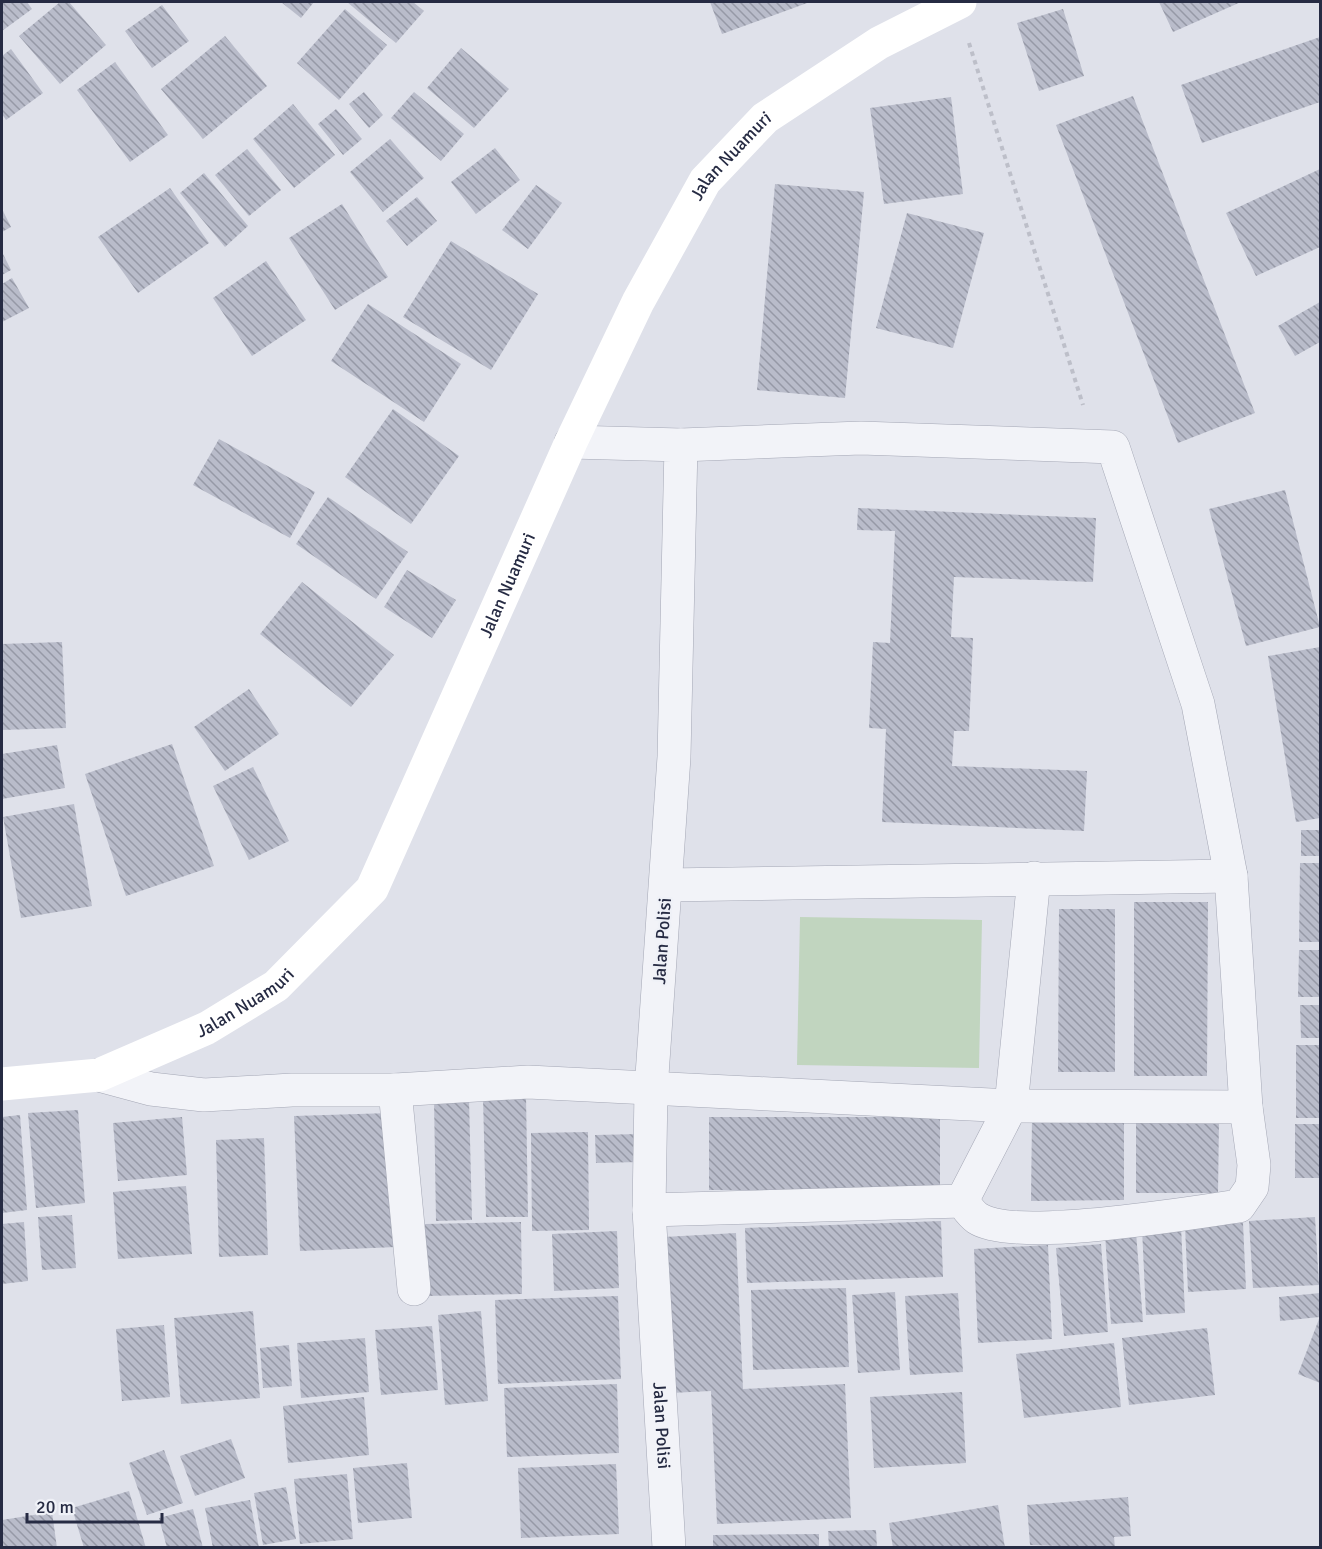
<svg xmlns="http://www.w3.org/2000/svg" width="1322" height="1549" viewBox="0 0 1322 1549" font-family="Signika,sans-serif">
<style>
.green{fill:#c1d5bf}
.building{fill:url(#building-back-hatch)}
.lines{fill:none;stroke-linecap:round;stroke-linejoin:round}
.street-casing{stroke:#a4a7b5;stroke-width:34}
.path{stroke:#bdbfc9;stroke-width:4;stroke-dasharray:4.5 4.5;stroke-linecap:butt}
.street{stroke:#f2f3f8;stroke-width:33}
.secondary{stroke:#fff;stroke-width:33}
.labels{text-anchor:middle;dominant-baseline:central;stroke-width:4.5;stroke-linejoin:round;paint-order:stroke}
.street-label{font-size:18px;fill:#262b43;stroke:#eff1f7}
</style>
<defs>
<pattern id="building-back-hatch" width="6" height="6" patternUnits="userSpaceOnUse" patternTransform="scale(1.5)"><rect width="6" height="6" fill="#b9bcca"/><path d="M-1 5l2 2M0 0l6 6M5-1l2 2" fill="none" stroke="#9699a6"/></pattern>
</defs>
<rect width="100%" height="100%" fill="#dfe1ea"/>
<!-- green -->
<polygon class="green" points="800,917 982,920 979,1068 797,1065"/>
<!-- building -->
<g class="building">
<polygon points="2,2 27,2 32,9 2,31"/>
<polygon points="60,2 69,2 106,45 60,84 19,36"/>
<polygon points="281,2 314,2 301,18"/>
<polygon points="347,2 413,2 424,11 396,43"/>
<polygon points="710,2 810,2 722,34"/>
<polygon points="1159,2 1241,2 1173,32"/>
<polygon points="162,5 189,41 152,68 125,31"/>
<polygon points="345,9 387,45 339,100 297,63"/>
<polygon points="1063,9 1084,76 1039,91 1017,23"/>
<polygon points="225,36 267,86 203,139 161,89"/>
<polygon points="1320,37 1320,102 1202,143 1181,85"/>
<polygon points="461,48 509,89 474,128 427,88"/>
<polygon points="11,49 43,93 6,120 2,114 2,56"/>
<polygon points="115,62 168,135 130,162 77,90"/>
<polygon points="364,92 383,115 369,128 349,104"/>
<polygon points="414,92 464,134 441,161 391,118"/>
<polygon points="1133,96 1255,413 1178,443 1056,125"/>
<polygon points="951,97 963,194 884,204 870,108"/>
<polygon points="293,104 335,155 294,188 253,139"/>
<polygon points="336,109 362,139 343,155 318,124"/>
<polygon points="390,139 424,178 383,212 350,172"/>
<polygon points="495,148 520,180 476,214 451,182"/>
<polygon points="247,149 281,190 249,216 215,175"/>
<polygon points="1320,169 1320,247 1256,276 1226,213"/>
<polygon points="204,173 248,226 225,247 180,193"/>
<polygon points="775,184 864,192 845,398 757,390"/>
<polygon points="536,185 562,203 528,249 502,230"/>
<polygon points="170,188 209,243 138,293 98,237"/>
<polygon points="417,197 437,221 407,246 386,221"/>
<polygon points="342,204 388,277 335,310 289,238"/>
<polygon points="2,209 11,227 2,232"/>
<polygon points="907,213 984,233 953,348 876,328"/>
<polygon points="451,241 538,294 491,370 403,317"/>
<polygon points="2,252 11,270 2,275"/>
<polygon points="266,261 306,320 252,356 213,298"/>
<polygon points="12,278 29,308 2,322 2,284"/>
<polygon points="1320,302 1320,342 1295,356 1278,326"/>
<polygon points="368,304 461,364 424,422 331,361"/>
<polygon points="393,409 459,456 411,524 345,477"/>
<polygon points="219,439 315,492 290,538 193,485"/>
<polygon points="1285,490 1320,627 1246,646 1209,509"/>
<polygon points="328,497 408,552 376,599 296,544"/>
<polygon points="858,508 1096,518 1093,582 954,577 951,637 973,638 969,731 954,731 952,766 1087,771 1084,831 882,822 886,729 869,728 873,642 890,643 895,531 857,530"/>
<polygon points="407,570 456,600 432,638 384,607"/>
<polygon points="302,582 394,655 351,707 260,634"/>
<polygon points="62,642 66,728 2,730 2,644"/>
<polygon points="1320,647 1320,818 1296,822 1268,656"/>
<polygon points="249,689 279,734 225,771 194,727"/>
<polygon points="172,744 214,866 126,896 85,774"/>
<polygon points="57,745 65,788 2,799 2,754"/>
<polygon points="253,767 289,841 249,860 213,786"/>
<polygon points="74,804 92,906 21,918 3,817"/>
<rect x="1301" y="830" width="19" height="26"/>
<polygon points="1300,863 1320,863 1320,942 1299,942"/>
<polygon points="1134,902 1208,902 1207,1076 1134,1076"/>
<polygon points="1059,909 1115,909 1115,1072 1058,1072"/>
<polygon points="1299,950 1320,950 1320,997 1298,997"/>
<polygon points="1300,1005 1320,1005 1320,1038 1301,1038"/>
<rect x="1296" y="1045" width="24" height="73"/>
<polygon points="526,1096 528,1217 486,1217 483,1097"/>
<polygon points="434,1099 469,1099 472,1220 436,1221"/>
<polygon points="78,1110 85,1203 36,1208 28,1113"/>
<polygon points="390,1113 396,1247 300,1251 294,1116"/>
<polygon points="20,1115 27,1210 2,1213 2,1117"/>
<polygon points="182,1117 187,1175 118,1181 113,1123"/>
<polygon points="709,1117 940,1117 940,1191 709,1190"/>
<polygon points="1032,1117 1124,1117 1124,1200 1031,1201"/>
<polygon points="1136,1121 1219,1121 1218,1193 1136,1193"/>
<rect x="1295" y="1124" width="25" height="54"/>
<polygon points="588,1132 589,1230 532,1231 531,1133"/>
<polygon points="640,1134 640,1162 596,1163 595,1135"/>
<polygon points="264,1138 268,1255 219,1257 216,1140"/>
<polygon points="186,1186 192,1254 118,1259 113,1192"/>
<polygon points="72,1215 76,1268 42,1270 38,1217"/>
<polygon points="1315,1217 1319,1285 1253,1288 1249,1221"/>
<polygon points="941,1221 943,1277 747,1283 745,1228"/>
<polygon points="24,1222 28,1281 2,1284 2,1224"/>
<polygon points="521,1222 522,1294 426,1296 425,1224"/>
<polygon points="1243,1223 1246,1289 1188,1292 1185,1226"/>
<polygon points="1181,1226 1185,1313 1146,1315 1142,1228"/>
<polygon points="617,1231 619,1288 554,1291 552,1234"/>
<polygon points="1136,1232 1143,1322 1111,1324 1105,1234"/>
<polygon points="736,1233 743,1389 845,1384 851,1518 717,1524 711,1391 671,1393 664,1237"/>
<polygon points="1101,1244 1108,1332 1064,1336 1056,1248"/>
<polygon points="1048,1245 1052,1339 978,1343 974,1249"/>
<polygon points="846,1288 849,1367 753,1370 751,1290"/>
<polygon points="895,1292 900,1370 858,1373 852,1295"/>
<polygon points="958,1293 963,1372 910,1375 905,1296"/>
<polygon points="1320,1293 1320,1317 1280,1321 1279,1297"/>
<polygon points="618,1296 621,1379 498,1384 495,1300"/>
<polygon points="253,1311 260,1398 181,1404 174,1318"/>
<polygon points="481,1311 488,1401 445,1405 438,1315"/>
<polygon points="1319,1319 1320,1320 1320,1383 1298,1374"/>
<polygon points="164,1325 170,1397 122,1401 116,1329"/>
<polygon points="432,1326 438,1390 381,1395 375,1330"/>
<polygon points="1207,1328 1215,1395 1129,1405 1122,1338"/>
<polygon points="365,1338 369,1392 301,1398 297,1343"/>
<polygon points="1114,1343 1121,1407 1024,1418 1016,1354"/>
<polygon points="289,1345 292,1386 263,1388 260,1348"/>
<polygon points="617,1384 619,1453 507,1457 504,1388"/>
<polygon points="962,1392 966,1463 874,1468 870,1397"/>
<polygon points="364,1397 369,1455 288,1463 283,1406"/>
<polygon points="231,1439 245,1478 195,1496 180,1456"/>
<polygon points="164,1450 183,1503 147,1515 129,1463"/>
<polygon points="407,1463 412,1518 358,1523 353,1468"/>
<polygon points="616,1464 619,1534 521,1538 518,1468"/>
<polygon points="347,1474 353,1539 300,1544 294,1479"/>
<polygon points="286,1487 296,1539 263,1545 254,1493"/>
<polygon points="129,1491 146,1548 84,1548 72,1508"/>
<polygon points="1128,1497 1131,1536 1114,1537 1115,1548 1030,1545 1027,1505"/>
<polygon points="250,1500 259,1548 213,1548 205,1508"/>
<polygon points="998,1505 1005,1548 893,1548 889,1523"/>
<polygon points="193,1509 203,1548 167,1548 159,1518"/>
<polygon points="52,1512 57,1548 2,1548 2,1520"/>
<polygon points="876,1530 877,1548 829,1548 828,1531"/>
<polygon points="819,1534 819,1548 713,1548 713,1535"/>
</g>
<g class="lines">
<defs>
<g id="street">
<path id="s1" d="M 571,442 L 681,445 L 674,757 L 651,1090 L 649,1210 L 669,1548"/>
<polyline points="666,885 1231,876"/>
<polyline points="99,1075 151,1089 204,1095 292,1090 395,1090 528,1082 1011,1106 1246,1107"/>
<polyline points="395,1090 414,1289"/>
<polyline points="962,1201 1011,1106 1034,878"/>
<path d="M 649,1210 L 962,1201 C 966,1206 971,1214 977,1218 C 1014,1243 1190,1213 1239,1206 L 1252,1187 L 1254,1165 L 1246,1107 L 1231,876 L 1198,704 L 1113,447 L 861,438 L 681,445"/>
</g>
</defs>
<!-- street casing -->
<use href="#street" class="street-casing"/>
<!-- path -->
<polyline class="path" points="969,43 1083,405"/>
<!-- street -->
<use href="#street" class="street"/>
<!-- secondary -->
<path class="secondary" id="s2" d="M 2,1084 L 99,1075 L 207,1028 L 276,986 L 372,889 L 571,442 L 638,302 L 705,181 L 765,118 L 879,43 L 960,2"/>
</g>
<g class="labels">
<!-- street labels -->
<g class="street-label">
<text stroke="none"><textPath href="#s2" startOffset="1251">Jalan Nuamuri</textPath></text>
<text stroke="none"><textPath href="#s2" startOffset="765">Jalan Nuamuri</textPath></text>
<text transform="translate(662 941) rotate(-86)">Jalan Polisi</text>
<text stroke="none"><textPath href="#s2" startOffset="261">Jalan Nuamuri</textPath></text>
<text stroke="none"><textPath href="#s1" startOffset="1092">Jalan Polisi</textPath></text>
</g>
</g>
<!-- border -->
<rect width="1322" height="1549" fill="none" stroke="#262b43" stroke-width="6"/>
<!-- scale -->
<path d="M27 1513v9h135v-9" fill="none" stroke="#262b43" stroke-width="3"/>
<text x="36" y="1513" font-size="18" fill="#262b43" stroke="#eff1f7" stroke-width="4.5" paint-order="stroke">20 m</text>
</svg>
